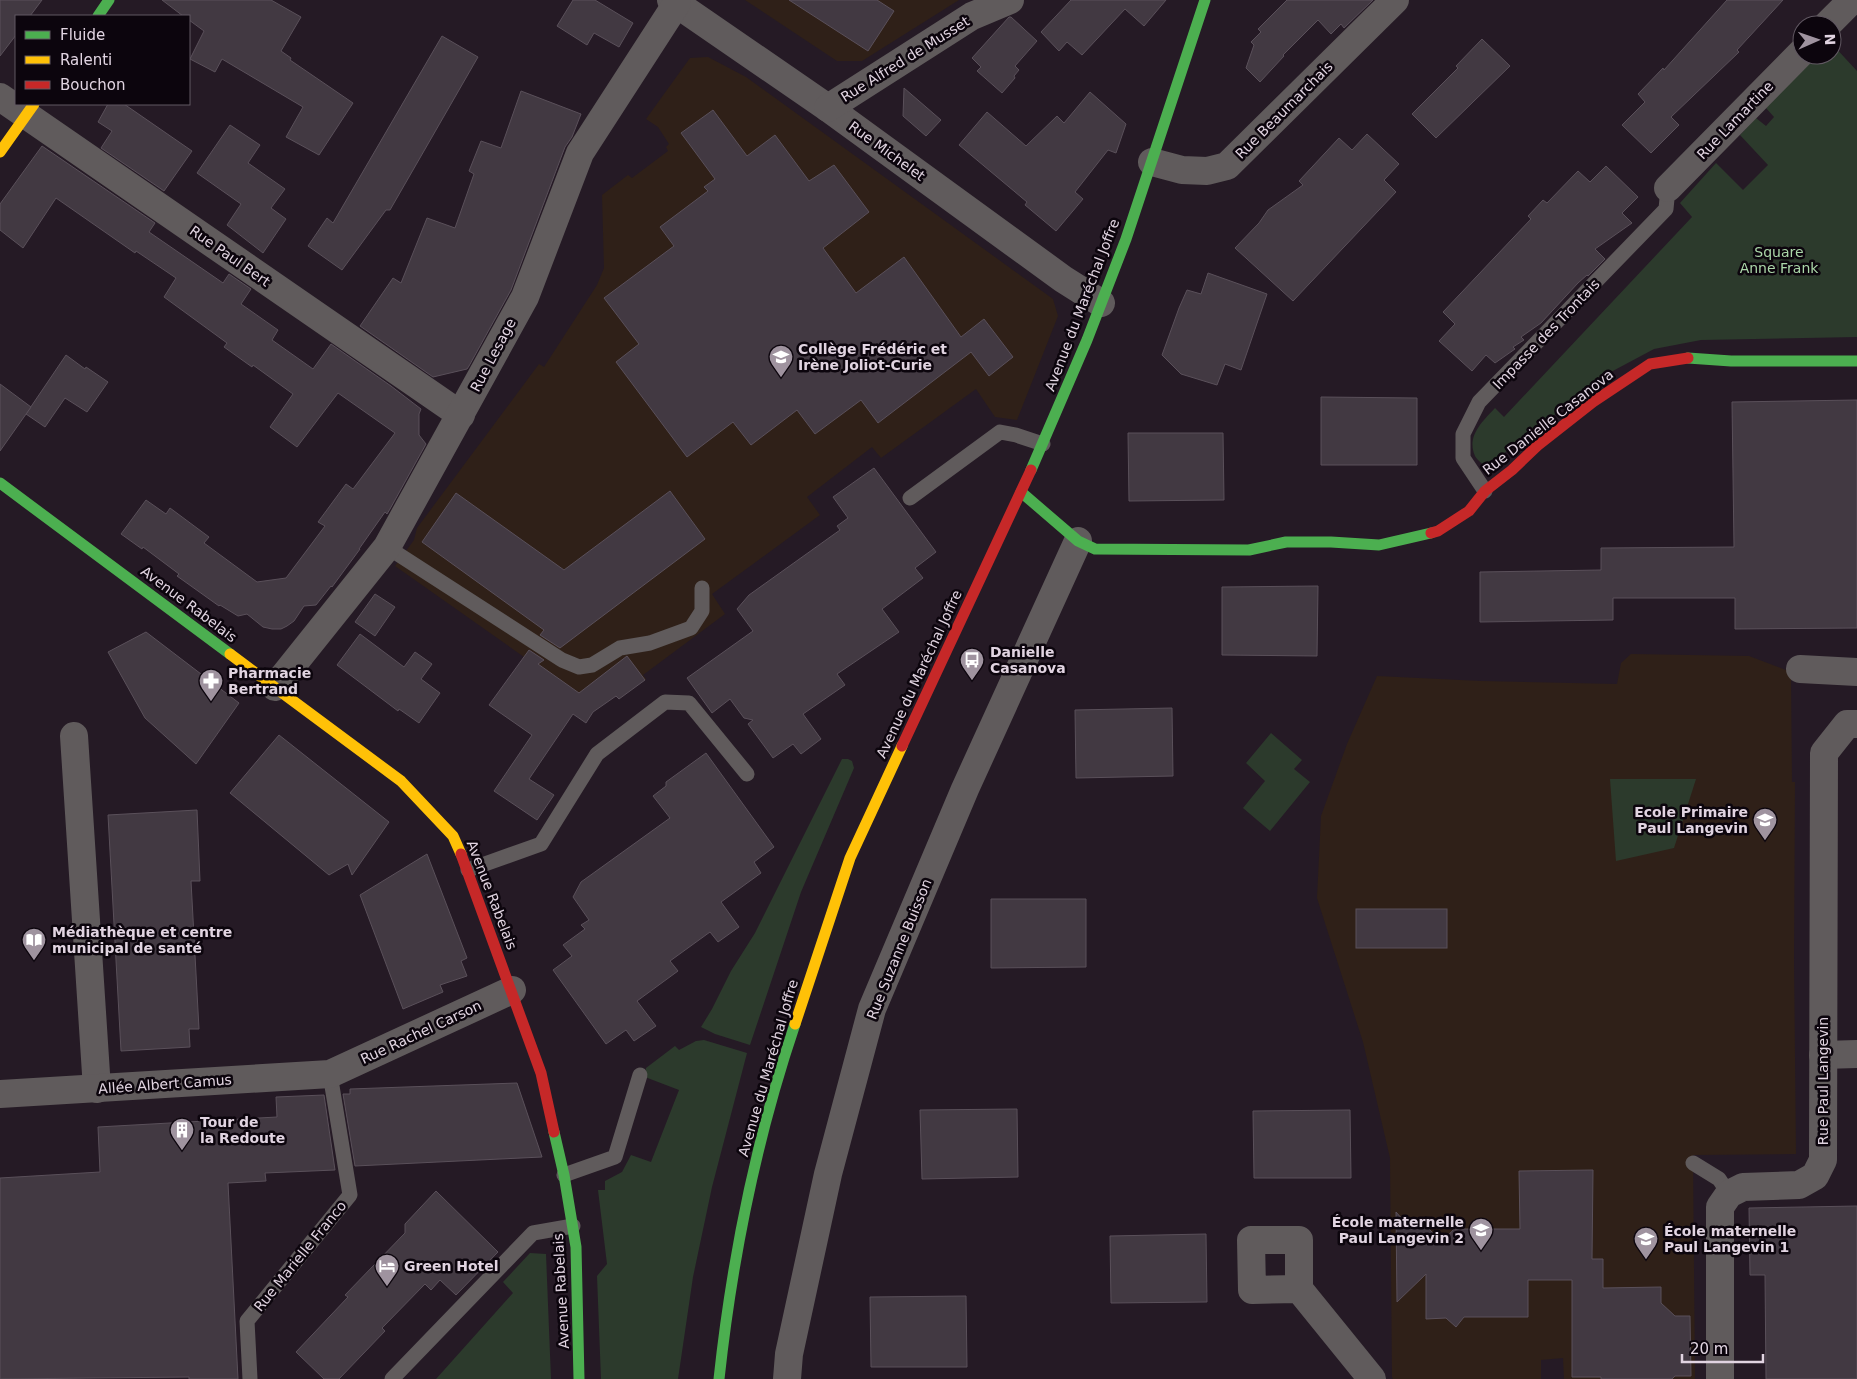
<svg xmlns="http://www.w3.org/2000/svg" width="1857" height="1379" viewBox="0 0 1857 1379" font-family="'DejaVu Sans',sans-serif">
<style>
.education{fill:#2f2018}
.green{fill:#2c3a2c}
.building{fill:#423942;stroke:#5a505a}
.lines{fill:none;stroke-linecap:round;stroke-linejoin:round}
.lane{stroke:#605b5c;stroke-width:15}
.street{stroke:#605b5c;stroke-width:28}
.fast{stroke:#4caf50;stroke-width:11}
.slow{stroke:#ffc107;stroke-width:11}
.jam{stroke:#c62828;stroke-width:11}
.labels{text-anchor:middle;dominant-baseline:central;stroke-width:5;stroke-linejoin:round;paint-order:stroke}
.street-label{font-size:14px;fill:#e1d4e1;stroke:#0c050d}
.park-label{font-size:14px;fill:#abd7a9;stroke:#0c050d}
.poi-label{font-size:14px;font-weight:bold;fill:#e1d4e1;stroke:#0c050d;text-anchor:start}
</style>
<rect width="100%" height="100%" fill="#251a25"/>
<!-- education -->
<g class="education">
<polygon points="745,0 959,0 862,61 837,61"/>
<polygon points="708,57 746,77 1053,299 1058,316 1017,420 995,417 976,389 881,458 872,447 807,497 820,515 712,594 725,614 643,675 646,679 619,699 616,696 597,705 524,657 395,566 414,540 417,528 539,364 544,367 597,285 604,268 602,195 628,175 632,178 668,151 666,147 669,144 658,127 646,119 690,58"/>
<polygon points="1631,654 1749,656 1791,672 1792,782 1795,782 1794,960 1796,1154 1693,1155 1695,1379 1564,1379 1563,1358 1541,1360 1541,1379 1393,1379 1392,1377 1390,1158 1363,1042 1317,898 1321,816 1347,744 1377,676 1481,681 1617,684 1621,663"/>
</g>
<!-- green -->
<g class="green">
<path d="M 1832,44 L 1857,71 L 1857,337 L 1701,340 L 1654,349 L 1609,373 L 1486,467 C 1483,464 1477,460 1475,456 C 1466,436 1483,421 1495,408 L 1504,417 L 1692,217 L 1680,203 L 1716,163 L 1743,190 L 1768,165 L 1740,135 L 1756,118 L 1766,126 L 1774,117 L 1766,108 L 1817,55 L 1832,55 Z"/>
<polygon points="1271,733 1302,760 1294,769 1310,782 1270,831 1243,808 1265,781 1246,763"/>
<polygon points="842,759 848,759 852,761 854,768 801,892 750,1045 715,1034 701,1027 712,1009 731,971 755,933"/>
<polygon points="1610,779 1696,779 1674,848 1616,861"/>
<polygon points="704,1040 747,1053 712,1187 693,1277 678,1379 601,1379 597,1276 607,1264 598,1190 605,1190 605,1181 622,1172 631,1155 651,1162 679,1090 645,1077 646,1068 675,1046 679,1050 696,1041"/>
<polygon points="530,1253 546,1254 551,1379 436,1379 513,1293 503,1282"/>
</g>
<!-- building -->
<g class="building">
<polygon points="0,0 42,0 30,16 16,16 16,35 0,56"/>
<polygon points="162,0 271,0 301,17 281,51 291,58 290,60 353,103 319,155 286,137 303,107 222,59 215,72 190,59 204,31 189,20 189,16 183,16"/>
<polygon points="573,0 595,0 633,23 619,47 594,33 587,45 557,26"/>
<polygon points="789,0 877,0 894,11 868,51"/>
<polygon points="1071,0 1166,0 1144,26 1125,9 1082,55 1067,42 1059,51 1041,32"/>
<polygon points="1287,0 1373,0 1344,28 1341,24 1331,34 1318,20 1283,55 1284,56 1260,82 1246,68 1254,45 1251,42 1261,32 1258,29"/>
<polygon points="1727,0 1783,0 1737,50 1739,52 1671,117 1679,125 1651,153 1622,125 1645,102 1638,94 1663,68 1664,70"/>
<polygon points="1009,17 1011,17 1037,41 1015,66 1019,70 1014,76 1015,78 1002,93 977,71 981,67 972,58"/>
<polygon points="442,36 478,57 390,210 386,210 342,270 308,246 327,218 333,223"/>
<polygon points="1482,39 1510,66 1436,138 1412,114 1458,68 1456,66"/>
<polygon points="904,88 941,120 926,136 903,116"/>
<polygon points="521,91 581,114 572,137 565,147 511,290 469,366 467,369 433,377 360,326 393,278 401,283 427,218 455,228 474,174 469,171 481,141 501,148"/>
<polygon points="1090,92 1126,124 1116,153 1108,150 1075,192 1083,199 1056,231 1025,205 1027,202 959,145 987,112 1026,146 1057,116 1064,123"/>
<polygon points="108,104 124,104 192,151 164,191 101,148 112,131 98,122"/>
<polygon points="713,110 747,156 775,135 809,181 834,165 869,212 823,248 856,293 904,257 961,337 984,319 1013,357 989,376 971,352 878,423 861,400 815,434 797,410 751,445 733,422 687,457 616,362 639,344 604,298 674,246 660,227 708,191 704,187 715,179 681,133"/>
<polygon points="230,125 260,145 248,163 285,189 271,208 286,219 263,253 227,225 241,204 197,173"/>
<polygon points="1367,134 1399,164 1384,180 1396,192 1293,301 1235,248 1259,223 1268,210 1303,185 1299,181 1339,138 1352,150"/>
<polygon points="42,146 155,223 149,232 223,283 229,274 251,289 241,304 278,330 272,340 313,369 331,344 391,386 421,409 419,414 419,435 426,444 390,509 387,514 385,512 359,549 360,549 332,587 331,586 316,605 304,606 294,621 287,626 281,629 272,629 263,627 247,614 238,616 220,605 219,606 177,576 179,574 143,547 142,549 121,534 146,500 166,514 170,508 209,537 204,543 257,582 286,578 325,526 318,522 346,484 353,489 395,433 338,393 297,447 270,427 293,394 253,365 252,367 224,347 227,343 164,297 176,278 136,251 135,253 56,198 23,248 0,230 0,204"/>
<polygon points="1606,166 1638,197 1622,213 1632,223 1595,249 1605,259 1588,276 1587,275 1578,283 1541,323 1521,337 1524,340 1513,347 1515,349 1495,363 1486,355 1472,371 1439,341 1455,324 1443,312 1531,219 1528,216 1543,200 1547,203 1578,171 1590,182"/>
<polygon points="1208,273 1267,294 1241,370 1225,364 1217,385 1181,374 1162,355 1179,308 1187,290 1201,294"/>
<polygon points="66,355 85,369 86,367 108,382 87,412 65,398 45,427 26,414"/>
<polygon points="0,384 31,407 0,451"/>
<polygon points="1321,397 1417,398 1417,465 1321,465"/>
<polygon points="1857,400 1857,628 1735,629 1735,598 1613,598 1613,620 1480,622 1480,572 1601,570 1601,548 1734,547 1732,402"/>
<polygon points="1128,433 1223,433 1224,500 1129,501"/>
<polygon points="874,468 936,552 915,568 923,578 882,609 899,632 837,674 845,685 803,714 821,739 801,754 793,744 773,758 748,724 753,720 744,718 730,699 712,713 687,678 753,631 737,609 749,595 840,530 837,526 848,518 833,497"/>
<polygon points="670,491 705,539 560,648 540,635 544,630 422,542 456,493 564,570"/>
<polygon points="1318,586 1317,656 1222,655 1222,587"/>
<polygon points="375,594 395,607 375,636 355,622"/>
<polygon points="146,632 239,703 196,764 145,718 108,652"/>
<polygon points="360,634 404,667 415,652 432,664 421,679 440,693 419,723 399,709 398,711 337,665"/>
<polygon points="529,650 544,660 538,664 579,693 627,656 645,680 619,699 616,696 593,712 586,723 573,714 529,779 554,795 537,820 494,791 532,735 489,705"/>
<polygon points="1172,708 1173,776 1076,778 1075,710"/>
<polygon points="279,735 389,822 352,875 348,864 329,875 230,793"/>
<polygon points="706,753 774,847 754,862 761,873 721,902 739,927 718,942 710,932 670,961 678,971 637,1001 656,1026 634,1041 626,1030 606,1044 553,970 572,956 563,945 585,929 581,925 589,920 573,897 581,882 670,818 653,796 666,786 666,782"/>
<polygon points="197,810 200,881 191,881 199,1029 189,1029 190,1047 121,1051 108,815"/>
<polygon points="427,854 467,958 461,961 467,976 440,985 443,992 403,1009 360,895"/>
<polygon points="991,899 1086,899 1086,967 991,968"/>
<rect x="1356" y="909" width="91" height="39"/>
<polygon points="517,1083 542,1157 355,1166 343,1094 350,1094 350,1089"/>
<polygon points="324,1095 335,1170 265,1173 266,1181 228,1183 238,1379 189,1379 189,1377 0,1379 0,1178 100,1172 98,1127 277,1117 276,1097"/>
<polygon points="1017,1109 1018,1177 922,1179 920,1110"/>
<polygon points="1350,1110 1351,1178 1254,1178 1253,1111"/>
<polygon points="1593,1170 1592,1259 1603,1259 1603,1288 1661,1287 1661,1303 1675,1316 1690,1316 1691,1376 1675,1376 1672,1379 1601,1379 1601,1377 1572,1377 1572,1280 1528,1280 1528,1317 1464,1317 1456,1327 1446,1318 1426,1319 1426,1274 1397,1302 1396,1212 1411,1229 1427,1227 1442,1242 1454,1229 1471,1229 1477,1223 1485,1229 1520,1229 1519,1171"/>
<polygon points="436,1191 498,1252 456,1295 440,1280 431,1290 425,1284 382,1328 385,1331 339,1379 324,1379 296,1352 348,1297 345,1295 405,1233 405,1224"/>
<polygon points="1857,1206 1857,1379 1766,1379 1765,1275 1750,1275 1749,1208"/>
<polygon points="1206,1234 1207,1302 1111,1303 1110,1236"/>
<polygon points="966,1296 967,1367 871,1367 870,1297"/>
</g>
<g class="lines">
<!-- lane -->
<g class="lane">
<polyline points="1485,491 1463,458 1463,434 1479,402 1666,209 1668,188"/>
<polyline points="910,498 1000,432 1016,435 1043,444"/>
<polyline points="387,547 562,660 579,667 592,665 620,648 650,643 691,628 702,611 702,588"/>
<polyline points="468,870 541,844 597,754 665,702 689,703 747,774"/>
<polyline points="1693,1163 1719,1179 1729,1194"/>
<polyline points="564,1175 615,1157 640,1075"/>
<polyline points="250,1379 247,1321 350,1195 330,1074"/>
<polyline points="392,1379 533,1233 573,1226"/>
</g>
<!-- street -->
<g class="street">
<polyline points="671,0 828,108 1063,279 1101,303"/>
<polyline points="1827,25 1852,0"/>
<polyline points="0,97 461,415"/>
<polyline points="828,108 972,16 1010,0"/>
<polyline points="1152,162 1182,170 1207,171 1227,166 1395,0"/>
<polyline points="1668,188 1802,52"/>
<polyline points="1800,669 1857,672"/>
<polyline points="275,687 387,547 525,297 580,153 677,3"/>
<polyline points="74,736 97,1089"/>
<polyline points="1823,1055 1857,1054"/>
<polyline points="0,1094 330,1074 512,990"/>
<polyline points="1299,1289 1252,1290 1251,1240 1299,1240 1299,1289 1372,1379"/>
<polyline points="787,1379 789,1354 828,1174 872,1009 965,789 1078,541"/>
<polyline points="1720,1379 1720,1207 1729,1194 1743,1187 1799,1185 1815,1176 1823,1160 1824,753 1847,724 1857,724"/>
</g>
<!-- fast -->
<g class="fast">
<polyline points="98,16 109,0"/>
<polyline points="1688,358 1731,361 1857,361"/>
<polyline points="1031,470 1087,340 1126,239 1205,0"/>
<polyline points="0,483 230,654"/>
<polyline points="1021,492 1078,541 1095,549 1249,550 1286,542 1331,542 1379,545 1431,533"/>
<polyline points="554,1132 564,1175 576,1247 579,1379"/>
<path d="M 719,1379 C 732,1259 756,1139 795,1024"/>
</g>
<!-- slow -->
<g class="slow">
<polyline points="0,152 34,104"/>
<polyline points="230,654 401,781 453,836 461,854"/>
<polyline points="795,1024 850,858 902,746"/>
</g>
<!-- jam -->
<g class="jam">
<polyline points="1431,533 1438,531 1469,511 1485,491 1512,470 1537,446 1593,402 1650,364 1688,358"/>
<polyline points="902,746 1031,470"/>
<polyline points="461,854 541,1073 554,1132"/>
</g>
</g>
<!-- icons -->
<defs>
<symbol id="school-pin" viewBox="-11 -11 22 30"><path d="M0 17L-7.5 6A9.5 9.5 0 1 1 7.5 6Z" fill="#9f939f" stroke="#0c050d"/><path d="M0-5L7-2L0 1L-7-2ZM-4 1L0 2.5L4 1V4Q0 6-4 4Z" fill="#fff"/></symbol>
<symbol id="bus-pin" viewBox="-11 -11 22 30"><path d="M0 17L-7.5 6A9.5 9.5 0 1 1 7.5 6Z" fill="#9f939f" stroke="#0c050d"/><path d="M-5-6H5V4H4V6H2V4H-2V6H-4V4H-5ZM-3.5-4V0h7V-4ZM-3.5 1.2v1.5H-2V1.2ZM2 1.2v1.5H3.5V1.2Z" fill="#fff"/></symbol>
<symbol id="pharmacy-pin" viewBox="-11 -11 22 30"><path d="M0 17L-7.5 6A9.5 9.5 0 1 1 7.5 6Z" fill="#9f939f" stroke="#0c050d"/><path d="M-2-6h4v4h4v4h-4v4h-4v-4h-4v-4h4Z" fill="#fff"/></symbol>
<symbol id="library-pin" viewBox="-11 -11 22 30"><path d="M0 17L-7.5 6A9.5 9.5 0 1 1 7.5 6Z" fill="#9f939f" stroke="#0c050d"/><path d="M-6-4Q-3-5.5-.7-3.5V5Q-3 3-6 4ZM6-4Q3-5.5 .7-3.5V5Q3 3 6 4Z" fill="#fff"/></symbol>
<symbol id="building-pin" viewBox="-11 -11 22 30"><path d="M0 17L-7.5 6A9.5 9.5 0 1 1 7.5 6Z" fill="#9f939f" stroke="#0c050d"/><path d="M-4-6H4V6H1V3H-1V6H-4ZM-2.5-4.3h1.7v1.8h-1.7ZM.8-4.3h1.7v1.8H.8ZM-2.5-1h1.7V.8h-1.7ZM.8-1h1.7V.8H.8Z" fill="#fff"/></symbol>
<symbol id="hotel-pin" viewBox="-11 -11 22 30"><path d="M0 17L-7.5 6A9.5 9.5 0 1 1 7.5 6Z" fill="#9f939f" stroke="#0c050d"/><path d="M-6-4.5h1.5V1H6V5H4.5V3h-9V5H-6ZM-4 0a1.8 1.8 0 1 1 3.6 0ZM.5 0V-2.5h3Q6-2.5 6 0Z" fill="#fff"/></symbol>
</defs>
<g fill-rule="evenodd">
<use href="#school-pin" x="767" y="343" width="28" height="38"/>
<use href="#bus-pin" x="958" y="646" width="28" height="38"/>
<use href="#pharmacy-pin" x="197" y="667" width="28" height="38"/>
<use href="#school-pin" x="1751" y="806" width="28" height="38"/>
<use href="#library-pin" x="20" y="926" width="28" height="38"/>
<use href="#building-pin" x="168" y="1116" width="28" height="38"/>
<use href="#school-pin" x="1467" y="1216" width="28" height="38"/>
<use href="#school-pin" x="1632" y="1225" width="28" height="38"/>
<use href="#hotel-pin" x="373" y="1252" width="28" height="38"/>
</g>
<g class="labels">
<!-- street labels -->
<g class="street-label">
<text transform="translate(905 59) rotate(-32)">Rue Alfred de Musset</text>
<text transform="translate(1284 110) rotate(-45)">Rue Beaumarchais</text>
<text transform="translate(1735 120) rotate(-46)">Rue Lamartine</text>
<text transform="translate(887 151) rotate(36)">Rue Michelet</text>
<text transform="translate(230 256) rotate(35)">Rue Paul Bert</text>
<text transform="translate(1082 305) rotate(-69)">Avenue du Maréchal Joffre</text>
<text transform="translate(1546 334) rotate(-46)">Impasse des Trontais</text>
<text transform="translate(493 355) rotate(-62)">Rue Lesage</text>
<text transform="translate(1548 422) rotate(-38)">Rue Danielle Casanova</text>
<text transform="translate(189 604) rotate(37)">Avenue Rabelais</text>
<text transform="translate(919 674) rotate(-65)">Avenue du Maréchal Joffre</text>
<text transform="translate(492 895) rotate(69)">Avenue Rabelais</text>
<text transform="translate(899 949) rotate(-68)">Rue Suzanne Buisson</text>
<text transform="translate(421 1032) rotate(-25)">Rue Rachel Carson</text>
<text transform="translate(768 1068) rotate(-74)">Avenue du Maréchal Joffre</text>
<text transform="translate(1823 1081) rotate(-90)">Rue Paul Langevin</text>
<text transform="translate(165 1084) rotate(-4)">Allée Albert Camus</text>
<text transform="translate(300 1256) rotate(-51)">Rue Marielle Franco</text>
<text transform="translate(561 1291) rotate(-93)">Avenue Rabelais</text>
</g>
<!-- park labels -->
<g class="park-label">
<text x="1779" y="252">Square<tspan x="1779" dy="16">Anne Frank</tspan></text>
</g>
<!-- poi labels -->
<g class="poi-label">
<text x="798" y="349">Collège Frédéric et<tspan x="798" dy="16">Irène Joliot-Curie</tspan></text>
<text x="990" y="652">Danielle<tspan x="990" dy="16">Casanova</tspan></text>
<text x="228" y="673">Pharmacie<tspan x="228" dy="16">Bertrand</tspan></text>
<text x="1748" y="812" text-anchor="end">Ecole Primaire<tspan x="1748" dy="16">Paul Langevin</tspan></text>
<text x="52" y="932">Médiathèque et centre<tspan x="52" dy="16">municipal de santé</tspan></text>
<text x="200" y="1122">Tour de<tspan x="200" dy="16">la Redoute</tspan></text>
<text x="1464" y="1222" text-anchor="end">École maternelle<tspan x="1464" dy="16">Paul Langevin 2</tspan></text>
<text x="1664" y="1231">École maternelle<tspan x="1664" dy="16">Paul Langevin 1</tspan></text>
<text x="404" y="1266">Green Hotel</text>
</g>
</g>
<!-- legend -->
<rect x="15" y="15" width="175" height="90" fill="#0c050d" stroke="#615862"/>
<rect x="25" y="31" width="25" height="8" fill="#4caf50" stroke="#615862"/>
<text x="60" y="40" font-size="15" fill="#e1d4e1">Fluide</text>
<rect x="25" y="56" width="25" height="8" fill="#ffc107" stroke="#615862"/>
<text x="60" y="65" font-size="15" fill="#e1d4e1">Ralenti</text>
<rect x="25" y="81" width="25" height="8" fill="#c62828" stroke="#615862"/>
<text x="60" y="90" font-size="15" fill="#e1d4e1">Bouchon</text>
<!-- north arrow -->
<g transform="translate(1817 40) rotate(88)"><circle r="24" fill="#0c050d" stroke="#615862"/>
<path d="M0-4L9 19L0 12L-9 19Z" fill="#9f939f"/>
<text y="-8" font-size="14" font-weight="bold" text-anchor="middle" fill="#e1d4e1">N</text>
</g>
<!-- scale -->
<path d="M1682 1354v8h81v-8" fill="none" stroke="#e1d4e1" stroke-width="2.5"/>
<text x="1690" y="1354" font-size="15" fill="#e1d4e1" stroke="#0c050d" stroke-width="4" paint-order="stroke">20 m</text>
</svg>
